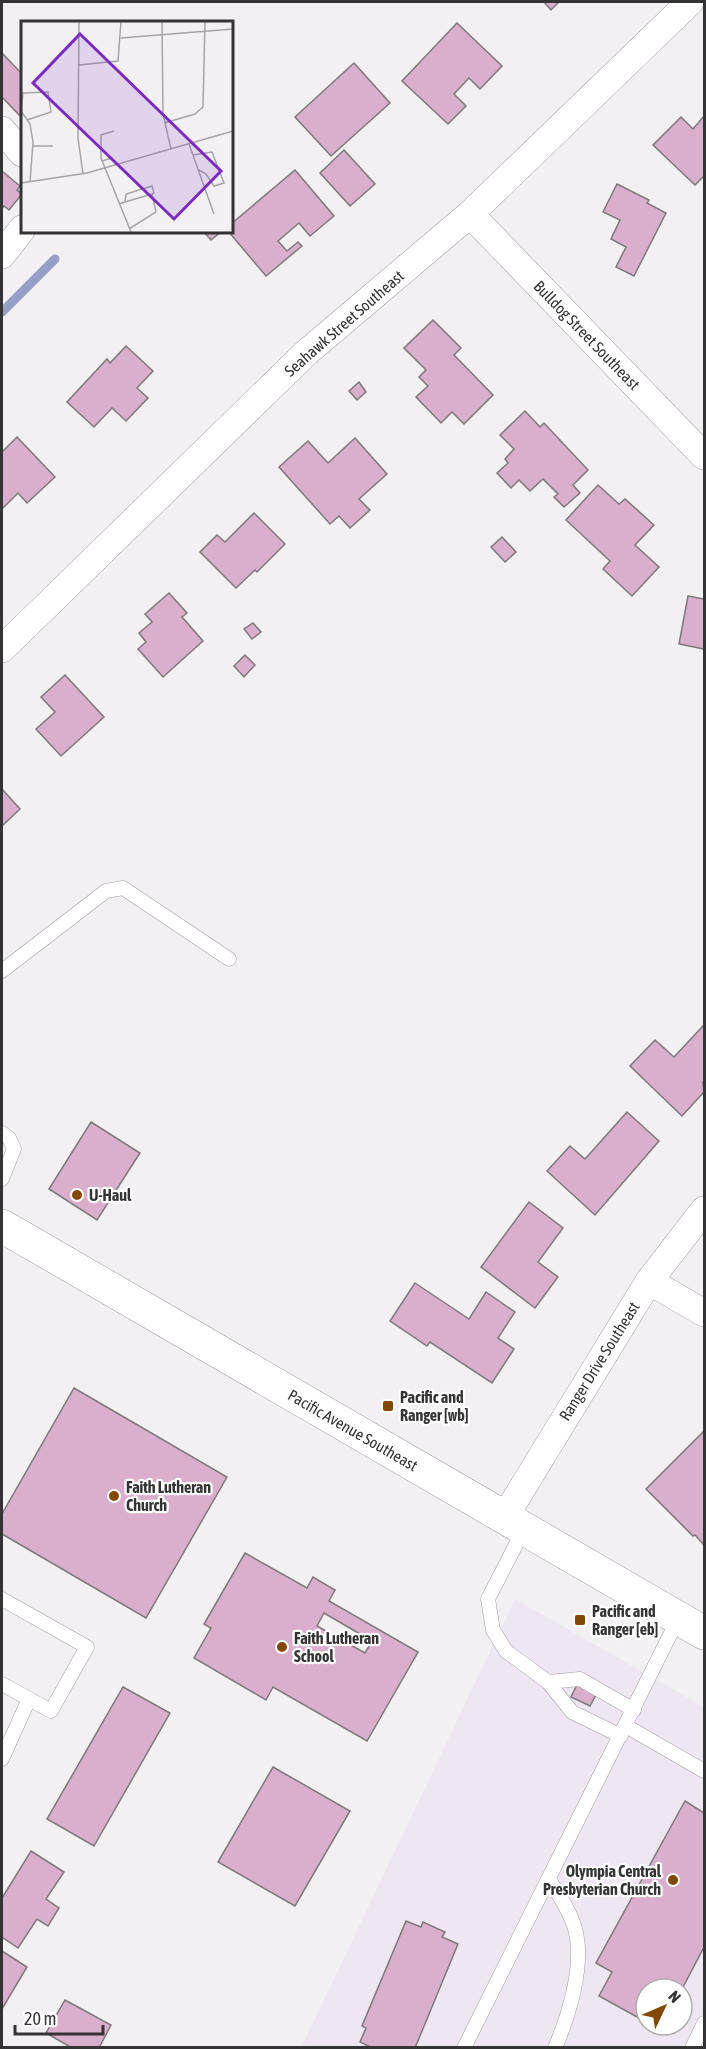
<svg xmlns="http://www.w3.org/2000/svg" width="706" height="2049" viewBox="0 0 706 2049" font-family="'Asap Condensed',sans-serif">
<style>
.built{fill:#eee6f1;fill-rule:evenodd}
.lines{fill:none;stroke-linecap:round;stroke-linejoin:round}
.stream{stroke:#979ec7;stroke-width:9}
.building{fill:#d9afcb;stroke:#7d797b;stroke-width:1.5;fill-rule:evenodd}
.lane-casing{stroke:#a19ea2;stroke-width:15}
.street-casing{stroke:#a19ea2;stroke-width:28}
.secondary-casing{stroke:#a19ea2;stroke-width:34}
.lane{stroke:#fff;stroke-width:14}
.street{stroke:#fff;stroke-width:27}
.secondary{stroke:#fff;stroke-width:33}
.poi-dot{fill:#834800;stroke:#fff;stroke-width:2}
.labels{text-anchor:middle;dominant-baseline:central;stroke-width:4.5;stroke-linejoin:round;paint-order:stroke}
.street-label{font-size:16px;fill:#343335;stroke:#fff}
.poi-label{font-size:16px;font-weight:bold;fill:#343335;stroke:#fff;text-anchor:start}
.inset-road{fill:none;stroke:#a7a4a8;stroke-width:1.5}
.view{fill:#7b2cbf;fill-opacity:0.15;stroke:#7b2cbf;stroke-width:3}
.inset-edge{fill:none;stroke:#343335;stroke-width:3}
</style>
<rect width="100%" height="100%" fill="#f3f0f4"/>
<!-- built -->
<path class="built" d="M 515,1599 L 704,1707 L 704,2047 L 301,2048 ZM 646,1989 L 682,1989 L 682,2025 L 646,2025 Z"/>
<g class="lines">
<!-- stream -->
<polyline class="stream" points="2,312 55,259"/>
</g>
<!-- building -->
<g class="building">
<polygon points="544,2 559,2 551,10"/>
<polygon points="457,23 502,66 480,89 469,78 454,94 466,106 448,124 402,81"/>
<polygon points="2,53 22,74 22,118 2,97"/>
<polygon points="354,63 390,103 331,156 295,117"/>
<polygon points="704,116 704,176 695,185 653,145 681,117 693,129"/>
<polygon points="344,150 375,184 350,206 320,173"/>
<polygon points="295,170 334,216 310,236 299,223 278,241 287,251 298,242 302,246 266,276 228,231 231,231 231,224"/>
<polygon points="2,171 20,186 17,190 22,194 9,210 4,206 2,209"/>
<polygon points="617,184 649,200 647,203 666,213 634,276 616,267 626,247 611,239 620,220 603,212"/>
<polygon points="203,231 222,231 211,240"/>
<polygon points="433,320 461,348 454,355 493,395 464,424 452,412 441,423 416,397 428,386 419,377 426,370 404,348"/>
<polygon points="126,346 153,371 137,388 148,398 126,421 112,408 94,427 67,402 107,359 110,363"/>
<polygon points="359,382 366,392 357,400 349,391"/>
<polygon points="525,411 540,427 544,423 588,470 573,485 580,493 564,507 554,497 558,494 543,479 530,491 519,480 511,488 497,473 508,463 505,459 514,449 500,435"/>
<polygon points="17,437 55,477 27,503 18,493 2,509 2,452"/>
<polygon points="355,438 387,474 359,499 370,510 350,528 339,516 330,524 279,467 308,441 328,463"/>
<polygon points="598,485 619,504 625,499 654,525 635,545 659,567 632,596 603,569 610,561 566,520"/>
<polygon points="254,513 285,544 257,572 255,570 236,588 200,552 217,535 225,542"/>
<polygon points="502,537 516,552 505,562 491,547"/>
<polygon points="169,593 187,613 182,617 203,641 163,677 138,649 146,642 139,633 152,622 145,614"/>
<polygon points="688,596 704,599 704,649 679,644"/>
<polygon points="253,623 261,632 252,639 244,629"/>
<polygon points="245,655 255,665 244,677 234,666"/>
<polygon points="65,675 104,717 61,756 36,729 55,712 41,697"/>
<polygon points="2,789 20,809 2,826"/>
<polygon points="704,1025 704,1081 703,1082 704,1092 682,1116 630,1066 655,1040 674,1057"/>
<polygon points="627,1112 659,1141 595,1215 547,1171 570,1146 585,1159"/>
<polygon points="91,1122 140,1153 97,1220 49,1189"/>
<polygon points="529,1202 563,1228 538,1262 558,1277 535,1308 481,1267"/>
<polygon points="415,1283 469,1319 486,1292 515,1312 498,1338 514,1349 492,1383 430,1342 427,1346 390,1321"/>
<polygon points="74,1388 227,1477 146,1618 2,1534 2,1514"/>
<polygon points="704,1431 704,1545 695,1535 693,1536 646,1489"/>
<path d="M 245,1553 L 307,1588 L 313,1577 L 335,1590 L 329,1601 L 418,1652 L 367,1741 L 273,1687 L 266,1700 L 194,1658 L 211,1628 L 204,1624 ZM 324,1613 L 372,1641 L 365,1653 L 317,1626 Z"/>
<polygon points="578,1683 597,1693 590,1706 571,1697"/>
<polygon points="123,1687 170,1713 94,1846 47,1819"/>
<polygon points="273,1767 350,1811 295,1906 218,1862"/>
<polygon points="685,1801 704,1813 704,1947 682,1989 646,1989 646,2022 599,1996 612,1972 596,1963"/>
<polygon points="31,1851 64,1872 46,1899 59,1908 48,1926 37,1919 18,1948 2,1937 2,1898"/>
<polygon points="406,1921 421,1927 423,1922 445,1932 442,1937 458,1944 415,2048 372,2048 360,2042 366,2028 362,2026"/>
<polygon points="2,1951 27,1967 2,2009"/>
<polygon points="65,2000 111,2025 99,2048 72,2048 46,2033"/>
</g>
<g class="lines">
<defs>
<g id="lane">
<polyline points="2,971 106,891 123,888 229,959"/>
<polyline points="2,1133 9,1138 14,1149 2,1179"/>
<polyline points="524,1529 488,1599 493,1630 506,1651 548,1682"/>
<polyline points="2,1599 87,1647 51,1711 2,1684"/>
<polyline points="626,1726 704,1771"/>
<polyline points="621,1736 572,1712 548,1682 580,1679 634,1710"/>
<polyline points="2,1759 29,1699"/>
<path d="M 549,1879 C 558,1894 571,1912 575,1929 C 585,1964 569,2015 555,2048"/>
<polyline points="464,2048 678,1619"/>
<polyline points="692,2048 704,2023"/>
</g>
<g id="street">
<polyline points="2,130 22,153"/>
<polyline points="470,214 704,456"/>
<polyline points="2,255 22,229"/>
<polyline points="2,649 306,353 470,214 690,2"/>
<polyline points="649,1281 704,1313"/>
<polyline points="504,1518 649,1281 704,1210"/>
</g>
<polyline id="secondary" points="2,1226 704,1633"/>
</defs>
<!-- lane casing -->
<use href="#lane" class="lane-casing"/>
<!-- street casing -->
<use href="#street" class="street-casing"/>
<!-- secondary casing -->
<use href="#secondary" class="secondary-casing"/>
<!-- lane -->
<use href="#lane" class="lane"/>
<!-- street -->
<use href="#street" class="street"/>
<!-- secondary -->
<use href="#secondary" class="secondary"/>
</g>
<!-- markers -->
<g class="poi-dot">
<circle cx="77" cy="1195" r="6"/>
<rect x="382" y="1400" width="12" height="12" rx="3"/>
<circle cx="114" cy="1496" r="6"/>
<rect x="574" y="1614" width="12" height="12" rx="3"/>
<circle cx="282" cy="1647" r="6"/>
<circle cx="673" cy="1880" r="6"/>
</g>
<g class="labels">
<!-- street labels -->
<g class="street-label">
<text transform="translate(344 323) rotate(-41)">Seahawk Street Southeast</text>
<text transform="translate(587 335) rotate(46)">Bulldog Street Southeast</text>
<text transform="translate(599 1361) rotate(-58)">Ranger Drive Southeast</text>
<text transform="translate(353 1430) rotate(30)">Pacific Avenue Southeast</text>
</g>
<!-- poi labels -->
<g class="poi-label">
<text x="89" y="1195">U-Haul</text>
<text x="400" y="1397">Pacific and<tspan x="400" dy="18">Ranger [wb]</tspan></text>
<text x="126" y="1487">Faith Lutheran<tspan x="126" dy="18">Church</tspan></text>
<text x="592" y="1611">Pacific and<tspan x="592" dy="18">Ranger [eb]</tspan></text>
<text x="294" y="1638">Faith Lutheran<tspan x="294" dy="18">School</tspan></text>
<text x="661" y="1871" text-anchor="end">Olympia Central<tspan x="661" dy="18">Presbyterian Church</tspan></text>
</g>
</g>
<!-- overview -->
<g transform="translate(21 21)">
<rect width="212" height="212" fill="#f3f0f4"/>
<path class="inset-road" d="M 58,0 L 57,117 L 62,153M 141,0 L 142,93 L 150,128M 100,17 L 212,8M 58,44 L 97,40 L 100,0M 6,99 L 30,91 L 27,71 L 2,72 L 0,90 L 9,103 L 12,121 L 9,161M 143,102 L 174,93 L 182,86 L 184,0M 93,110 L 80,114 L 80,137 L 110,211M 168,123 L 193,193M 11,125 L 32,125M 172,134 L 191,131 L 203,162 L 193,165 L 185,153 L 178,149M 81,140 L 91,137 L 95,144M 0,162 L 66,152 L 212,110M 98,183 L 104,181 L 131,173 L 133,172 L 131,165 L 105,173 L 104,181M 108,208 L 135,191 L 131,173"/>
<path class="view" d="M 59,13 L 200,150 L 153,198 L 12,62 Z"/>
<rect width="212" height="212" class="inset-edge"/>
</g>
<!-- border -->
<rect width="706" height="2049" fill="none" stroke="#343335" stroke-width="6"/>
<!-- north arrow -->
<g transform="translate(664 2007) rotate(46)"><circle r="28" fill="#ffffff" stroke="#aeadae" stroke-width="1.5"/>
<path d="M0-4.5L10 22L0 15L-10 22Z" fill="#834800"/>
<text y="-9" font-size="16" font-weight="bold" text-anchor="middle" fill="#343335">N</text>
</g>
<!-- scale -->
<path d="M15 2025v9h88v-9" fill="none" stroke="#343335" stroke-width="3"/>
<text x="24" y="2025" font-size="18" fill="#343335" stroke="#ffffff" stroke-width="4.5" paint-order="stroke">20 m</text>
</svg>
